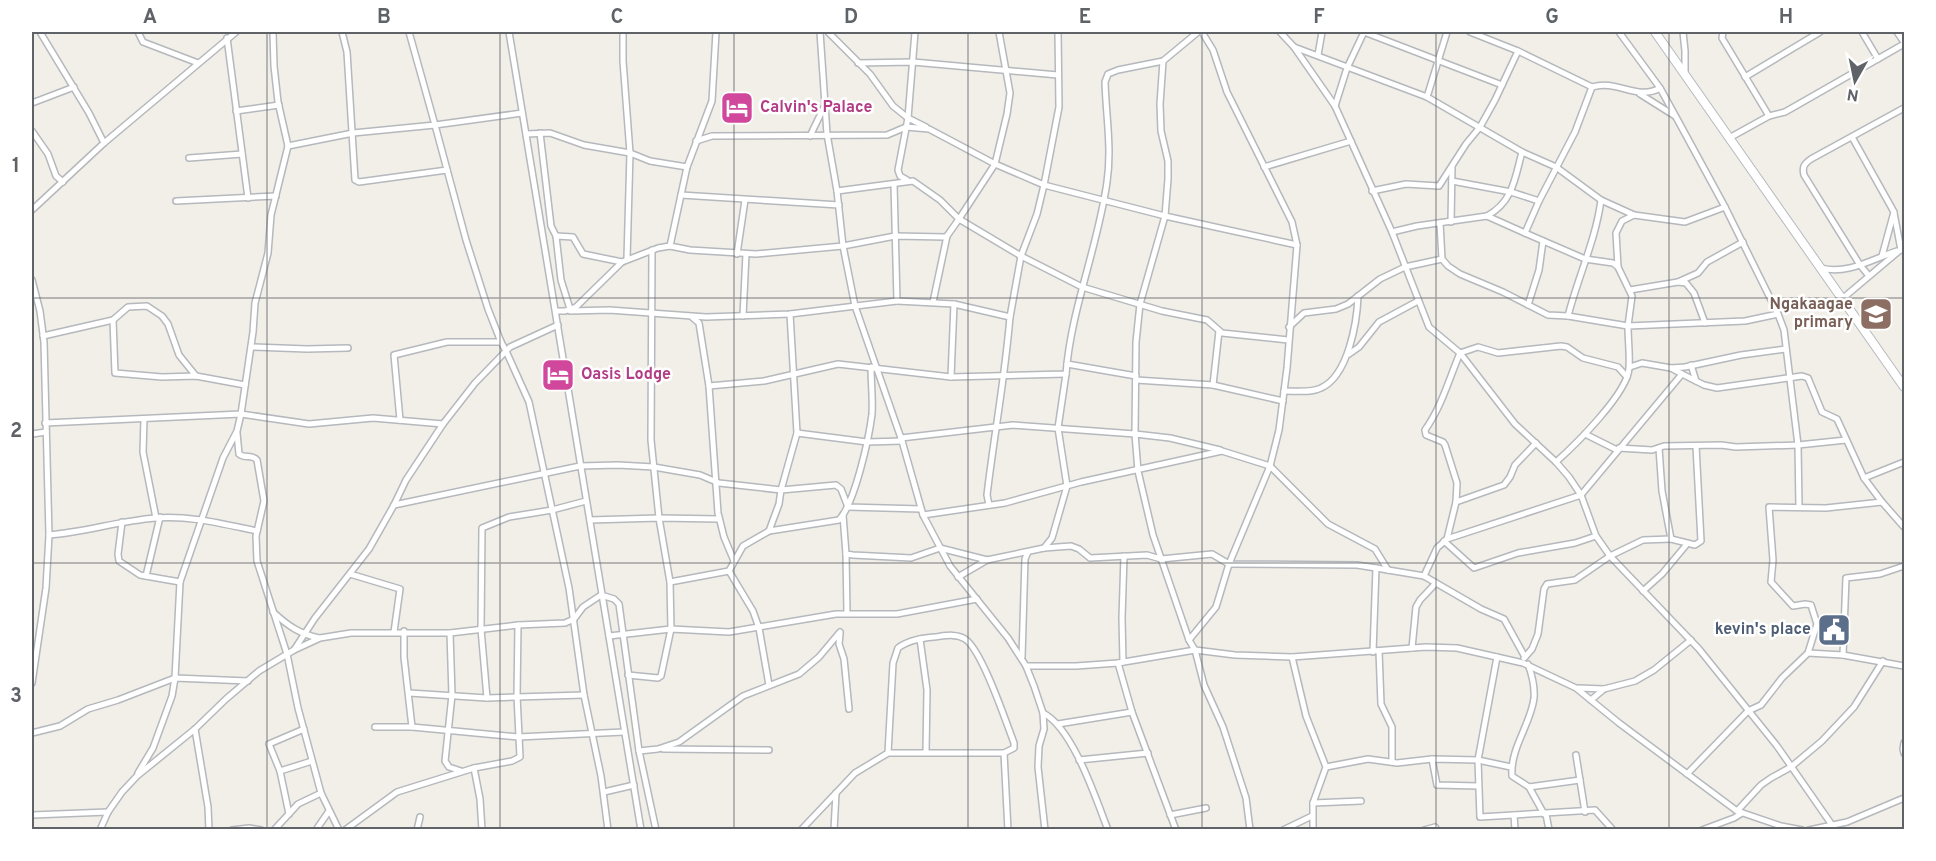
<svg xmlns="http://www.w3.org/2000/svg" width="1936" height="861" viewBox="0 0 1936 861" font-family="Overpass,sans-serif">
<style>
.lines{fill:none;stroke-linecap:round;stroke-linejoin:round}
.street-casing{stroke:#b5b8bc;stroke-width:8}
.secondary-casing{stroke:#b6babf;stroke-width:10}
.street{stroke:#fff;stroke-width:5}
.secondary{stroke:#fff;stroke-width:8}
.grid{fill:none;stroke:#5f6368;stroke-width:1.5;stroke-opacity:0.55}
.labels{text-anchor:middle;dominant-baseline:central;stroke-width:5;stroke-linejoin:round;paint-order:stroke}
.hotel-label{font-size:16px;font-weight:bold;fill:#b23c85;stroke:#fff;text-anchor:start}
.education-label{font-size:16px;font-weight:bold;fill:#785e54;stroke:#fff;text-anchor:end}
.service-label{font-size:16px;font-weight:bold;fill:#4e5e75;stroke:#fff;text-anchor:end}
.neatline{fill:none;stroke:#5f6368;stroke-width:2}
.grid-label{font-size:20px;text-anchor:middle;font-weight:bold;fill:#5f6368}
</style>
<rect width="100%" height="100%" fill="#f1efe8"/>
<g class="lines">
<defs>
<g id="street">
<polyline points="40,32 89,113 104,143"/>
<polyline points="138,32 143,42 198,63"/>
<polyline points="342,32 347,52 355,180 359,182 447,170"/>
<polyline points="509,32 641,830"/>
<polyline points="623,32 623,61 630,153 627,259"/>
<polyline points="820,32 827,134 837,191 843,246 855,306 902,441 923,515 950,566 1008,638 1026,666 1034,686 1043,713 1044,729 1039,746 1038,767 1045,830"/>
<polyline points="828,32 870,74 893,106 908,118 926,127"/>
<polyline points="1202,32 1213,50 1227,92 1292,222 1297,245 1287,368 1279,430 1270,466 1229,564 1216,607 1189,640 1195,650 1235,655 1292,657 1426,647 1457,648 1523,663 1576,688 1619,723 1737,811 1781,826 1802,830"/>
<polyline points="1280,32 1294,47 1335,106 1392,232 1429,327 1460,353 1515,424 1556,462 1569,477 1581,495 1596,536 1610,556 1699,649 1777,746 1832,825"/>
<polyline points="1364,32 1502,85"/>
<polyline points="1619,32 1660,88 1676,117 1725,207 1778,314 1784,330 1798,445 1799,507"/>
<polyline points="1683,32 1685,51 1685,73"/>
<polyline points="1723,32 1722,38 1769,116 1785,112 1904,44"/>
<polyline points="1862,32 1878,59"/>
<polyline points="1897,32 1904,42"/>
<polyline points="227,38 248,198"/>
<polyline points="1294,47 1427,97 1447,32"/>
<polyline points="1518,51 1592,87"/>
<polyline points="1318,55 1322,32"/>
<polyline points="858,63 913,62 1058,75"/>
<polyline points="1745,77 1820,32"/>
<polyline points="1640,94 1675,116"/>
<polyline points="1427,97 1522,152 1556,167 1601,200 1634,215 1685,222 1725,207"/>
<polyline points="32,103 74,87"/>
<polyline points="1335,106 1347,68 1364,32"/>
<polyline points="236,111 279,105"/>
<polyline points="522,113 435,125 466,240 488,309 501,342 506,351 529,402 569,588 584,695 601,776 608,830"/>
<polyline points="32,131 48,154 56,176 63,182"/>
<polyline points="540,133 551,226 556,236 561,280 570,309"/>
<polyline points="526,134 550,133 584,145 630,153 650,161 687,167"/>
<polyline points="810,136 825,105"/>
<polyline points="1731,137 1769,116"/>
<polyline points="1852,137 1894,212 1882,256"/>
<polyline points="696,141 712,136 887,135 906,127 929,129 995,164 1044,185 1059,107 1058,32"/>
<polyline points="288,146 353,133 435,125 409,32"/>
<polyline points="189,158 242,154"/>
<polyline points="1264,167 1351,141"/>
<polyline points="907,180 900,176 898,170 908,118 915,32"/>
<polyline points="1452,181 1511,192 1539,201"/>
<polyline points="837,191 913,181 940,200 959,219 995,164 1007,114 1010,93 999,32"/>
<polyline points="1372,191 1406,184 1439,186 1466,144 1480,127 1495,100 1518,51 1470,32"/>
<polyline points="681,195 839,205"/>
<polyline points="176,201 276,196"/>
<polyline points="32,210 104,143 236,32"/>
<polyline points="1894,213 1901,250"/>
<path d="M 1487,216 C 1513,202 1515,178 1522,152"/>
<polyline points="1451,222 1452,167"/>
<polyline points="1440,223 1442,259"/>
<path d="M 1392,232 L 1417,226 L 1487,216 L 1525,233 L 1539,201 L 1575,132 L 1592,87 C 1617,79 1637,101 1660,88"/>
<polyline points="1525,233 1585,259 1613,263 1618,267"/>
<polyline points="556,236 573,237 583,254 622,262"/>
<polyline points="670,246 687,167 712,101 716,32"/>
<polyline points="737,254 745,200"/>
<path d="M 1821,268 C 1848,275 1872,259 1897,251"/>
<path d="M 1869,276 L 1860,265 L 1804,175 C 1802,167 1804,164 1811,159 L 1904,108"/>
<polyline points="32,280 40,311 44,342 49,535 46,588 32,683"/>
<polyline points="1678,282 1686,283 1694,293 1705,323"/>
<polyline points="1630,290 1678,282 1698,273 1707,262 1743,242"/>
<polyline points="1842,299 1899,251 1904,248"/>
<polyline points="897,301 954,304 1010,317 1021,256 1082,287 1162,311 1207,320 1222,333 1288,340"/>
<polyline points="933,302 947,236"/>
<polyline points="1528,305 1539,270 1543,241"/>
<polyline points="556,311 565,311 576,307 622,262 658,248 670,246 690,250 756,254 843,246 895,236 945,237 947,236 959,219 1021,256 1037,214 1044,185 1165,216 1297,245"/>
<polyline points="570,311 609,310 706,317 790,314 897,301 894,184"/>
<polyline points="743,316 746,254"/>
<path d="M 1568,316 C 1578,277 1596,239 1601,200"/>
<polyline points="692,317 699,323 709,386 718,513 724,537 734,561"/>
<polyline points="113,320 115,373 162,377 196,376 245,385"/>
<polyline points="1289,327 1304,313 1336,309 1348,304 1380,279 1405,267 1442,259 1448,266 1460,274 1503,292 1548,315 1568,316 1628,326 1632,296 1618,267 1616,233 1622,221 1634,215"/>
<polyline points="43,336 113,320 128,307 147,306 162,316 168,324 179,355 196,376"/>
<polyline points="251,347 307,349 348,348"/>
<polyline points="1349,354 1359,347 1379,322 1418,301"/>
<polyline points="1067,364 1136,376"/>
<polyline points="1691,365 1696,381"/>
<polyline points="1630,367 1642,363 1671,368 1685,367 1741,355 1786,349"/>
<polyline points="1682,374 1704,385 1717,388 1802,376 1808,378 1822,412 1837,419 1864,478 1882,502 1904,527"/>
<polyline points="951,377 954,304"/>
<polyline points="1136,380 1213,385 1283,401"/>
<polyline points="1213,385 1219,331"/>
<path d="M 709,386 L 764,381 L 838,364 L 951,377 L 1066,374 C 1071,309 1098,247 1107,182 C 1112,148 1106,116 1105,82 L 1108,74 L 1118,70 L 1163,61 L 1198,32"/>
<path d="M 1284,391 C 1296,391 1311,393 1321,388 C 1348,376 1357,323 1358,296"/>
<polyline points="144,419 143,452 156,518"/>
<polyline points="400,420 394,355 447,342 501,342"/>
<polyline points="45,423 241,414 309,424 373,418 443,424 475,383 510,347 558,325"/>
<path d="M 237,433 L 239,454 C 245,459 252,454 257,460 L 264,501 L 256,536 L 257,561 L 287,654 L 298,708 L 321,793 L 339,830"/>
<polyline points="797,433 867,442 902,441"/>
<polyline points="32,434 46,432"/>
<polyline points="1585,434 1617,450"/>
<polyline points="901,438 1013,425 1135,434 1136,342 1140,304 1165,216 1168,179 1168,161 1161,131 1160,104 1163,61"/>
<polyline points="1619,448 1652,450 1664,446 1721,445 1736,447 1798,445 1846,440"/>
<polyline points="1659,448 1662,491 1671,539 1695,545 1701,541 1696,446"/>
<path d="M 1556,462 C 1575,445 1628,393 1629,368 C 1630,355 1628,340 1628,326 L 1745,321 L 1778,314"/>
<polyline points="1864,478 1904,462"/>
<polyline points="1456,502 1504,485 1510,477 1515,465 1536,443"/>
<polyline points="394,505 580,466 618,465 654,467 700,475 719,483 781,490 836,485 841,489 848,507 921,509"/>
<path d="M 989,505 L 987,495 C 994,436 1005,377 1010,317"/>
<polyline points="843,515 846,554 853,555 911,558 940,548 987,560 1044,548 1071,546 1079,549 1090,558 1147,555 1161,559 1212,554 1229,564 1357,565 1376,568"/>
<polyline points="923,515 1005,503 1081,482 1222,451 1270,466 1328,524 1375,549 1388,570"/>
<polyline points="590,520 659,518 719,519"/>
<polyline points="122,522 118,554 119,561 140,575 180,582"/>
<polyline points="769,531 779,504 781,490 797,433 790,314"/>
<path d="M 49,535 C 85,532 119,521 155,518 C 189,515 223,524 257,531"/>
<polyline points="1447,539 1581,495 1682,374 1671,368"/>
<polyline points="1444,541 1474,568 1518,553 1575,543 1596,536"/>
<polyline points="1044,548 1052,538 1067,486 1058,428 1066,374"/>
<polyline points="846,554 847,613"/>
<polyline points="729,571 753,611 759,628 769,685"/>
<polyline points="350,574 400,589 394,632"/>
<polyline points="146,576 160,517"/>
<path d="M 1424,576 L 1437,548 L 1447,539 L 1456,502 L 1457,483 L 1445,445 L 1443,442 L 1426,435 L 1425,430 C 1442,406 1449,379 1460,353 L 1478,347 L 1498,353 L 1561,346 L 1567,347 L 1583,358 L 1618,367 L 1627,377"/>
<polyline points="958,577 987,560"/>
<path d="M 670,582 L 729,571 L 743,546 L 769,531 L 839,520 C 855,503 869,438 872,414 C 873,399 871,382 871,367"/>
<polyline points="1643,591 1662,574 1687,544"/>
<path d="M 273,612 C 288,626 300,634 319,638"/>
<polyline points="450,633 452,695 445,761 449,767 461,771"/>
<polyline points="840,634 839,644 844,659 849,709"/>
<polyline points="609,636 671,629 729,632 836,614 897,614 977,599"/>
<polyline points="920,639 927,690 926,752"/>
<polyline points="1189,640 1153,535 1138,471 1135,434 1170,438 1220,450"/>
<polyline points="1412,648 1416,607 1420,600 1436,583"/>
<polyline points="294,650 315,618 369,549 394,505 406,480 443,424"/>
<polyline points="1379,651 1381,704 1392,727 1392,762"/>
<polyline points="1373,652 1376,568 1424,576 1481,609 1504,619 1525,657"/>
<polyline points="1808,653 1843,655 1904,666"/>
<polyline points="1843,655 1846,578 1880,574 1904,566"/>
<polyline points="1022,657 1025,559 1028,552"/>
<polyline points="1292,657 1306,716 1326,767 1313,803 1313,830"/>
<polyline points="1497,657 1478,760 1480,817 1595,810 1613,830"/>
<polyline points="1524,658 1532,649 1538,634 1544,589 1547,584 1575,580 1610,556 1643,540 1671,539"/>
<polyline points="1123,662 1122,618 1124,556"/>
<polyline points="1118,663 1132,712 1176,830"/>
<path d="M 1528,664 C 1532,675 1535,686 1534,698 C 1531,724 1510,748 1512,776 L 1529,787 L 1544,814"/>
<polyline points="1026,666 1076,666 1118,663 1195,650 1204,685 1223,727 1246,798 1250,830"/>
<polyline points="628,675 658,678 661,676 671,629 670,582 659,518 651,440 652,250"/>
<polyline points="1578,688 1604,689"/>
<polyline points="409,693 487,698 584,695"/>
<polyline points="487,698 481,629 482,528 509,517 552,510 586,501"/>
<polyline points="1591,700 1604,689 1635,681 1654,670 1691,640"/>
<path d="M 1043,713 C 1073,728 1096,799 1108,830"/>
<polyline points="1058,724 1132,712"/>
<polyline points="375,727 412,727 404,657 404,631"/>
<polyline points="412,727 518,737 624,732"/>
<polyline points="195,729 208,807 209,830"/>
<polyline points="32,733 60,726 88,709 118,700 175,678 248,681"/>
<polyline points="1904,743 1903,749 1904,753"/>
<polyline points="663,749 769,750"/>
<polyline points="639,751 656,830"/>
<polyline points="1004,753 1008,830"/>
<polyline points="1576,755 1585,812"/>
<polyline points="1432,759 1437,785 1478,786"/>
<polyline points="1079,760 1148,753"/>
<polyline points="1326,767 1368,759 1397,763 1432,759 1478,760 1511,767"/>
<polyline points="474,768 480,799 482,830"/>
<polyline points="280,771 312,761"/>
<polyline points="138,773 153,748 172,696 175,678 180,582 223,458 237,431 241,414 253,332 255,303 268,253 271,215 288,146 278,102 274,66 273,32"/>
<polyline points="1687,774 1748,711 1761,705 1782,678 1808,653 1817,624 1811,605 1805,604 1793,606 1771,582 1773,560 1769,507 1826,508 1882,502"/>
<polyline points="1529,787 1580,780"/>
<polyline points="604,792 634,785"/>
<polyline points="1313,803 1361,801"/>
<polyline points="1737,811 1761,785 1771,778 1791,767 1822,741 1854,707 1883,661"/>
<polyline points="289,814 280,771 269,744 304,729"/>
<polyline points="1546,814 1549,830"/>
<polyline points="32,815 108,812"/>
<polyline points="1170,815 1206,808"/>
<polyline points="1514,815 1515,830"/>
<polyline points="100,830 108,812 122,792 137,776 195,729 226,699 259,671 294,650 320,638 351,633 450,633 518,625 565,623 574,619 583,607 601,595 614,599 619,604 639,751 658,749 679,742 743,696 799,674 819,657 840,632"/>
<polyline points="232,830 249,828 261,830"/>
<polyline points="274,830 298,804 321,793"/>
<polyline points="316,830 329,811"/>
<polyline points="345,830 397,792 474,768 512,761 520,757 517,696 518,625"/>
<polyline points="417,830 420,817"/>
<path d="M 801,830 L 855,773 L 888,753 L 1004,753 L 1014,748 L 1014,743 C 1006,722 982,650 965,639 C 956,633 944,636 934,637 C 922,638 908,640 898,648 L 893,663 L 888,753"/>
<polyline points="834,830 836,793"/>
<polyline points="1283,830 1312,816"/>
<polyline points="1424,830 1435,827 1437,830"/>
<polyline points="1702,830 1734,818 1742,813"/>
<polyline points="1809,830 1847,822 1904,798"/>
</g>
<polyline id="secondary" points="1655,32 1904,387"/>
</defs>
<!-- street casing -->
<use href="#street" class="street-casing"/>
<!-- secondary casing -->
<use href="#secondary" class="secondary-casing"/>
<!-- street -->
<use href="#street" class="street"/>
<!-- secondary -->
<use href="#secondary" class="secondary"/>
</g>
<!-- grid -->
<path class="grid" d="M 267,32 L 267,830M 500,32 L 500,830M 734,32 L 734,830M 968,32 L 968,830M 1202,32 L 1202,830M 1436,32 L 1436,830M 1669,32 L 1669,830M 32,298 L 1904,298M 32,563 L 1904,563"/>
<!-- icons -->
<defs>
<symbol id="hotel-square" viewBox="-11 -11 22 22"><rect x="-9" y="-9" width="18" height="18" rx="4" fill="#d1479c" stroke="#fff"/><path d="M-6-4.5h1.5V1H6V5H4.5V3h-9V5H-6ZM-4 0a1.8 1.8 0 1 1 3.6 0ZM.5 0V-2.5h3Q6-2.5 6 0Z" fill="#fff"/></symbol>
<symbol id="school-square" viewBox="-11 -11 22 22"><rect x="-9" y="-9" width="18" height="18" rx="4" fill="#8d6e63" stroke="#fff"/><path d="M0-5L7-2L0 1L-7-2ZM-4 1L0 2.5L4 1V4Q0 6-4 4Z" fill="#fff"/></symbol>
<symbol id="civic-square" viewBox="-11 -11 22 22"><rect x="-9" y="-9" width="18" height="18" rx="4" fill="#5c6f8a" stroke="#fff"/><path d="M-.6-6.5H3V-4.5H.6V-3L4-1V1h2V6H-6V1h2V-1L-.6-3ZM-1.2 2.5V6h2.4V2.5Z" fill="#fff"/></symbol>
</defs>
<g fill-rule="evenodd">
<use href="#hotel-square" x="718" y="89" width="38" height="38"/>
<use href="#school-square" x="1857" y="295" width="38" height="38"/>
<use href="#hotel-square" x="539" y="356" width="38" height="38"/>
<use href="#civic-square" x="1815" y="611" width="38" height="38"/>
</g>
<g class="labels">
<!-- hotel labels -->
<g class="hotel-label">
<text x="760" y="108">Calvin's Palace</text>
<text x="581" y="375">Oasis Lodge</text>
</g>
<!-- education labels -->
<g class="education-label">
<text x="1853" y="305">Ngakaagae<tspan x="1853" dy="18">primary</tspan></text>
</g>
<!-- service labels -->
<g class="service-label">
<text x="1811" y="630">kevin's place</text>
</g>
</g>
<!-- border -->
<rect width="1936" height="861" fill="none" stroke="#ffffff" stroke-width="66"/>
<!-- north arrow -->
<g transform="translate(1855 81) rotate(189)" stroke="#ffffff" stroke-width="4.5" paint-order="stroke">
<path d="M0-4.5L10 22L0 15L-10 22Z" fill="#5f6368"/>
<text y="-9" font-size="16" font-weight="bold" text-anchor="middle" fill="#5f6368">N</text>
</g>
<rect x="33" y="33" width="1870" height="795" class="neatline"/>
<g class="grid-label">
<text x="150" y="23">A</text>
<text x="384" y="23">B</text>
<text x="617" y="23">C</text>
<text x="851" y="23">D</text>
<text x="1085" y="23">E</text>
<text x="1319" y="23">F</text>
<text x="1552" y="23">G</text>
<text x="1786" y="23">H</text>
<text x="16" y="172">1</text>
<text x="16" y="437">2</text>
<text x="16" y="702">3</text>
</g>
</svg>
